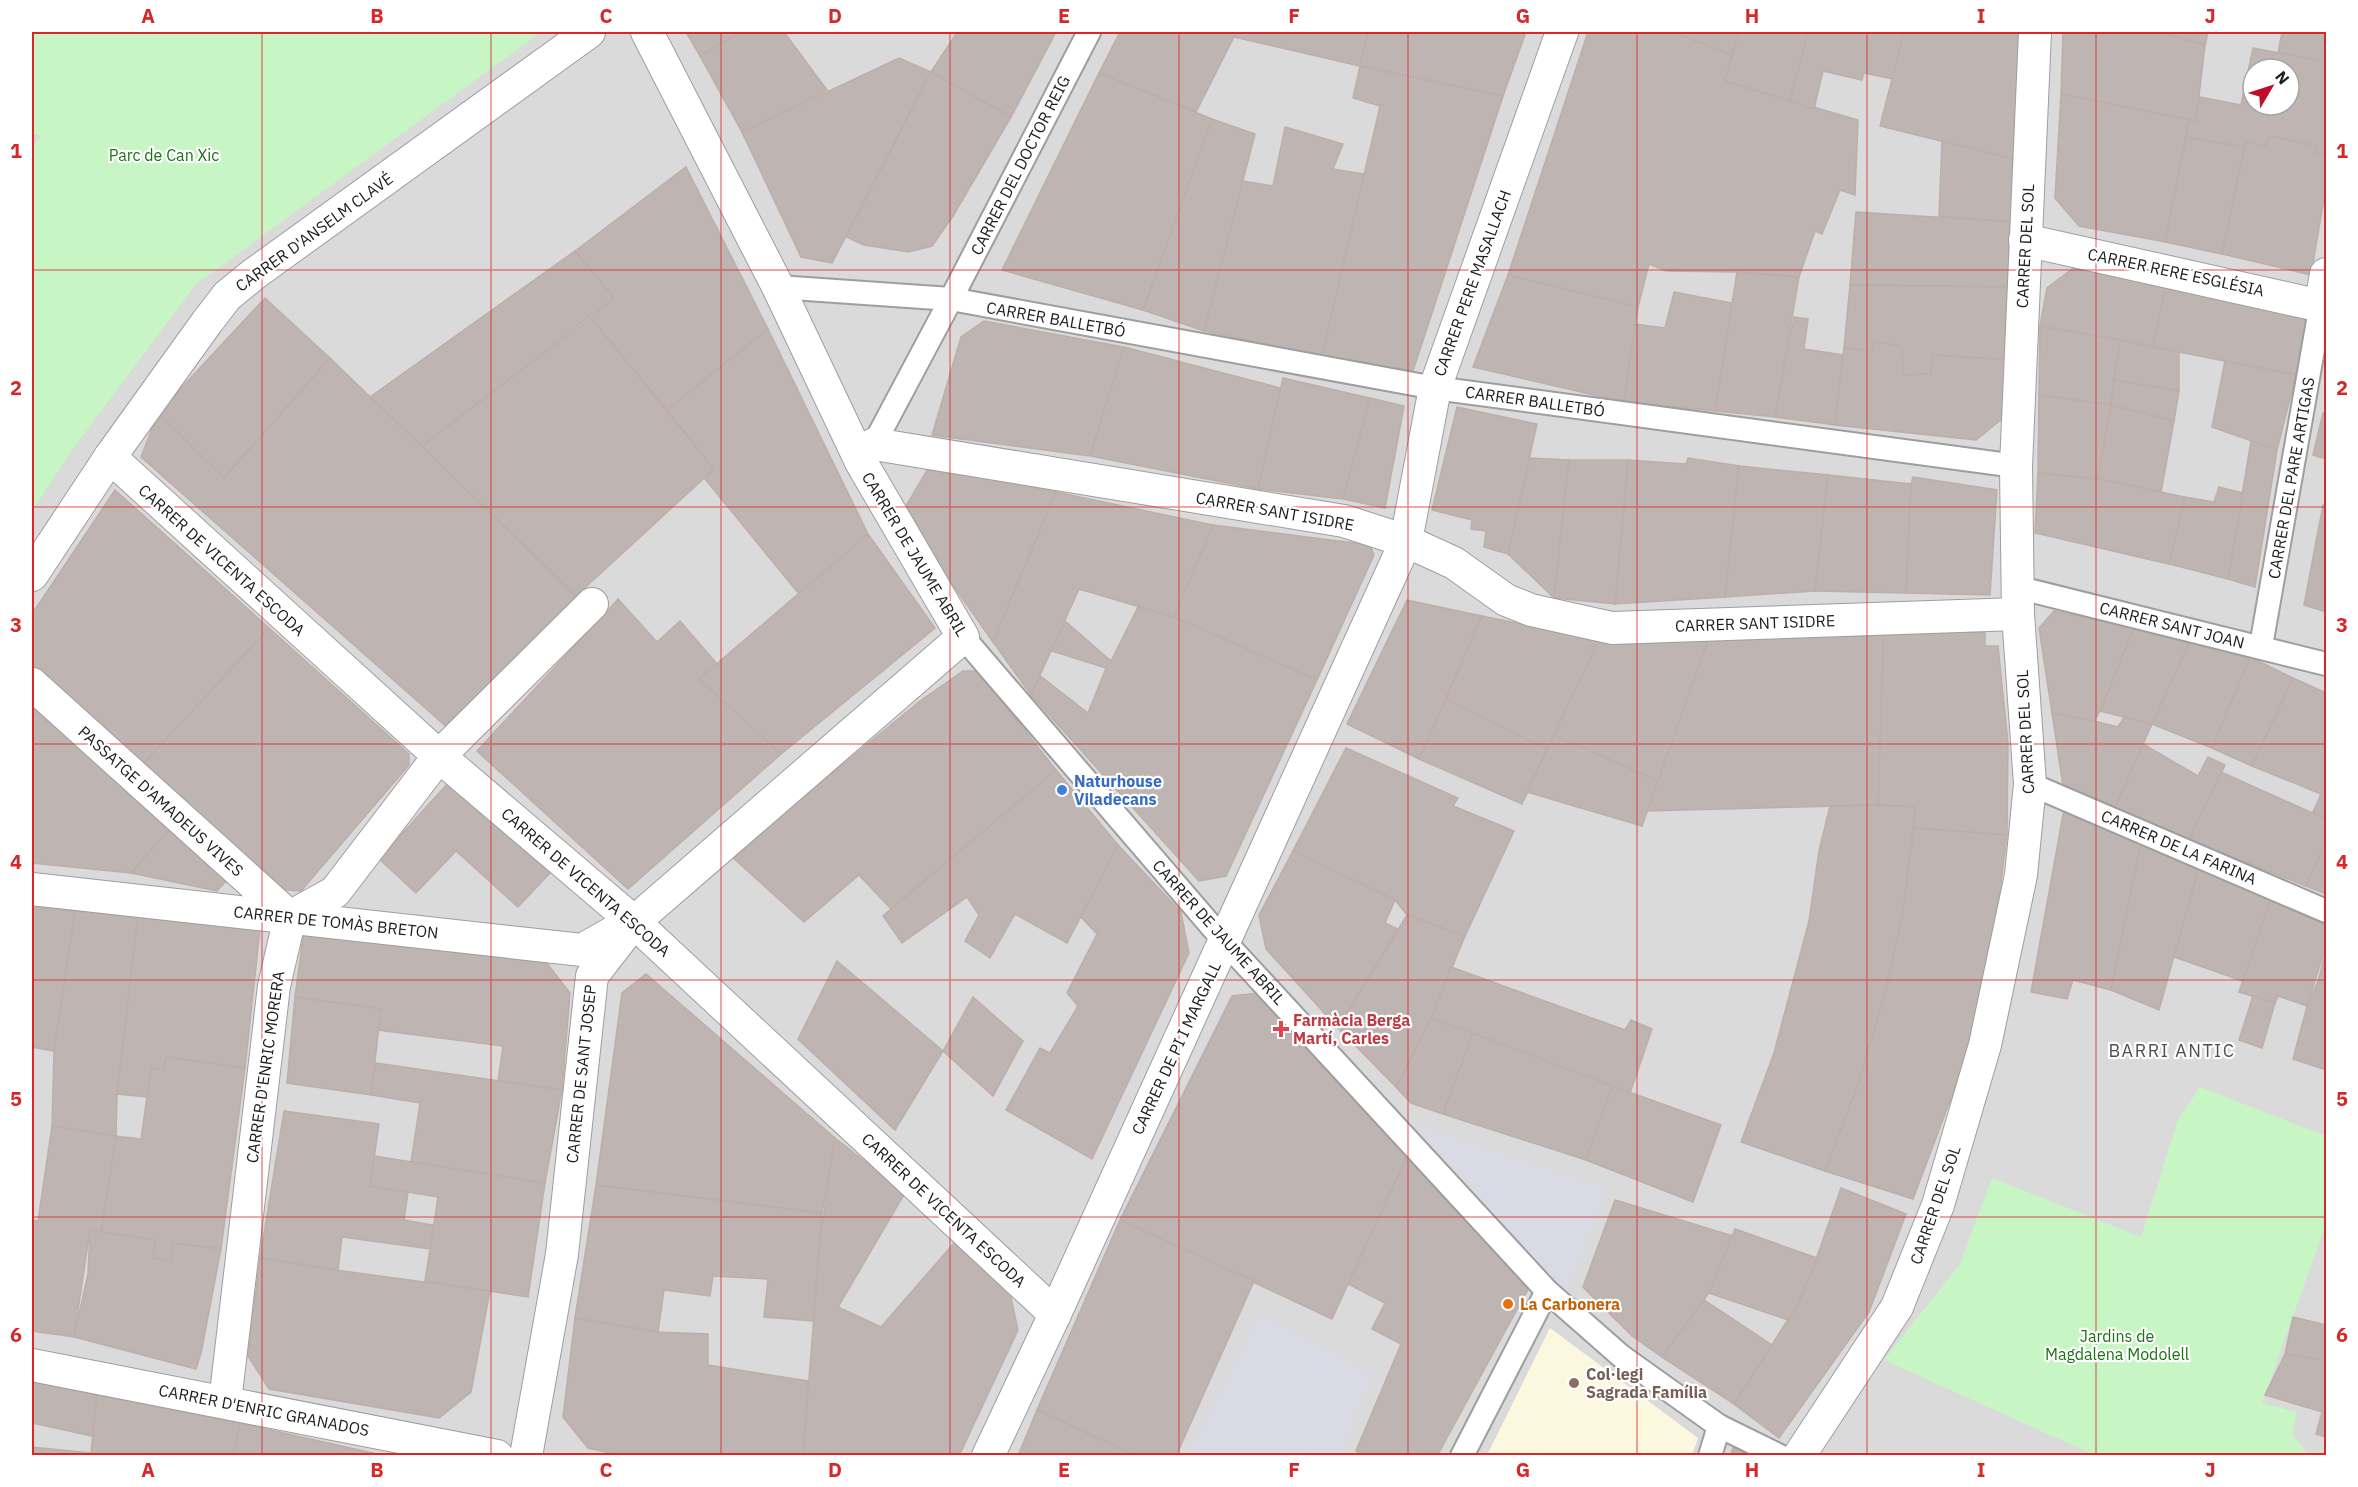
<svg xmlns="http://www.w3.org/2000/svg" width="2358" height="1487" viewBox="0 0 2358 1487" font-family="'IBM Plex Sans',sans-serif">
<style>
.residential{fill:#dbdadb;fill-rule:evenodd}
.education{fill:#fcf8df}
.park{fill:#c7f5c4}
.plaza{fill:#d9dae3}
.building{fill:#beb4b1;stroke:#beaea8;stroke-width:1.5;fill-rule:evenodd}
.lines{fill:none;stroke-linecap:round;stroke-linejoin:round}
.pedestrian-casing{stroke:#9e9e9e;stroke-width:26}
.minor-casing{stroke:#9e9e9e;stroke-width:34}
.pedestrian{stroke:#fff;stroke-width:22}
.minor{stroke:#fff;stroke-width:32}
.grid{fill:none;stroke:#d62828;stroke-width:1.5;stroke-opacity:0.55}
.shop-dot{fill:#3f7fe0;stroke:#fff;stroke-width:2}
.health-dot{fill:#e0444e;stroke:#fff;stroke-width:2}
.food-dot{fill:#e8710a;stroke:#fff;stroke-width:2}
.education-dot{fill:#8d6e63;stroke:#fff;stroke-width:2}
.labels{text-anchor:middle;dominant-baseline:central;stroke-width:4.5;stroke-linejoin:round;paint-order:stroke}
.park-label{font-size:16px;fill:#1a7314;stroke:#fff}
.street-label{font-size:16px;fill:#1d1d1d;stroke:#fff}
.shop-label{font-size:16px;font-weight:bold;fill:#366cbe;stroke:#fff;text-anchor:start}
.health-label{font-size:16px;font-weight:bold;fill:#be3a42;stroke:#fff;text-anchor:start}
.food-label{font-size:16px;font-weight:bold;fill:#c56008;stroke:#fff;text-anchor:start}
.education-label{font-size:16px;font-weight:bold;fill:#785e54;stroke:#fff;text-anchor:start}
.neighbourhood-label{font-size:18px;letter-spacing:1.5px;fill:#505050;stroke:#fff}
.neatline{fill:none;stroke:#d62828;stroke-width:2}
.grid-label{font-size:20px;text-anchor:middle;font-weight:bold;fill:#d62828}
</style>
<rect width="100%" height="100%" fill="#eee9e4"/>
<!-- residential -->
<path class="residential" d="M 32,32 L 2326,32 L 2326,1455 L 32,1455 ZM 2253,69 L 2289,69 L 2289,105 L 2253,105 Z"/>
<!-- education -->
<polygon class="education" points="1550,1328 1698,1438 1692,1455 1487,1455"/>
<!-- park -->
<g class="park">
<polygon points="32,32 541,32 195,285 73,449 32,511 32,147 42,136 32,133"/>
<polygon points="2200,1087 2326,1136 2326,1224 2262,1403 2297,1412 2292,1434 2309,1455 2094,1455 1884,1360 1960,1264 1992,1178 2141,1237 2178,1120"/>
</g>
<!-- plaza -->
<g class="plaza">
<polygon points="1401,1118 1606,1187 1567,1296"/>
<polygon points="1261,1314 1372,1374 1340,1455 1188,1455"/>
</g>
<!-- building -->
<g class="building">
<polygon points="686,32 742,32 700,56"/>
<polygon points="742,32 784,32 827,90 742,132 700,56"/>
<polygon points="953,32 1056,32 1011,117 931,72 956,34"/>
<polygon points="1120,32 1368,32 1360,66 1234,37 1196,112 1099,73"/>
<polygon points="1368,32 1526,32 1503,96 1360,66"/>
<polygon points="1588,32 1673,32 1732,55 1725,81 1858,120 1855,195 1840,190 1822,234 1815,231 1799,277 1737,272 1666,271 1649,264 1638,307 1508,275"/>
<polygon points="1673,32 1739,32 1732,55"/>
<polygon points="1739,32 1808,32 1790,101 1725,81"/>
<polygon points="1808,32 1904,32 1893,79 1864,73 1862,80 1823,71 1814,109 1790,101"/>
<polygon points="1904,32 2018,32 2020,67 2013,159 1880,126"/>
<polygon points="2063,32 2158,32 2205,45 2196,121 2061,94"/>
<polygon points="2158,32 2208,32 2205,45"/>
<polygon points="2282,32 2326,32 2326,62 2278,53"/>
<path d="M 2253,48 L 2326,62 L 2326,155 L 2315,153 L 2317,146 L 2270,136 L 2266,147 L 2246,141 L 2244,147 L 2186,137 L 2189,120 L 2196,121 L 2199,97 L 2241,105 ZM 2253,69 L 2289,69 L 2289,105 L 2253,105 Z"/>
<polygon points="899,58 931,72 832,263 801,257 742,132"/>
<polygon points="1360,66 1503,96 1413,371 1322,356 1380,106 1353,98"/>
<polygon points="931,72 1011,117 953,216 932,246 909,252 864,245 846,237"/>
<polygon points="1099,73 1212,119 1143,310 1002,270"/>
<polygon points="2061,94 2189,120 2165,242 2079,226 2055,198"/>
<polygon points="1212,119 1255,134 1204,331 1143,310"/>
<polygon points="1285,127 1343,144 1333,169 1364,174 1322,356 1204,331 1243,181 1273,186"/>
<polygon points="2270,136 2317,146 2315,153 2326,155 2326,187 2311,275 2222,254 2246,141 2266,147"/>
<polygon points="2186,137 2244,147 2222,254 2165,242"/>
<polygon points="1942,141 2013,159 2012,222 1939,216"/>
<polygon points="686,167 768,329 667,410 591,318 614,298 575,251"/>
<polygon points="1856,212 2012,222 2008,287 1850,285"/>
<polygon points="575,251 614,298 422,446 370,397"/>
<polygon points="2076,266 2165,288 2153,347 2040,326 2047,288"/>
<polygon points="1737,272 1799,277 1775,417 1715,411"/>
<polygon points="1508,275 1638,307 1624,402 1473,367"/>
<polygon points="1850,285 2008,287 2009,360 1933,355 1931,374 1903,375 1902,346 1874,342 1872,351 1844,348"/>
<polygon points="2165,288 2308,314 2296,375 2153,347"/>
<polygon points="1674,292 1732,303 1715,411 1624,402 1635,324 1665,328"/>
<polygon points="265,298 330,358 224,478 158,413"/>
<polygon points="1794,317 1808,319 1804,349 1843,355 1835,425 1775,417"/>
<polygon points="591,318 714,469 576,596 422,446"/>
<polygon points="984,321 1124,347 1090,456 932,435 961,337"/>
<polygon points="2040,326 2120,340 2111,405 2039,395"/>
<polygon points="768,329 868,534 799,594 705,479 714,469 667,410"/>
<polygon points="2120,340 2179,352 2179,391 2114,380"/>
<polygon points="1874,342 1902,346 1903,375 1931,374 1933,355 2009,360 2007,415 1976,440 1835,425 1844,348 1872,351"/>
<polygon points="1124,347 1280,388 1258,489 1090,456"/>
<polygon points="330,358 576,596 449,729 141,457 158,413 224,478"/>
<polygon points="2225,361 2296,375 2277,450 2212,427"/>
<polygon points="1283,378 1370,398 1343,499 1258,489"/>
<polygon points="2114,380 2179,391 2174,421 2111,405"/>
<polygon points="2039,395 2111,405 2098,479 2038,473"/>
<polygon points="1370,398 1404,406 1385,508 1343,499"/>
<polygon points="2111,405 2174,421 2161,492 2098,479"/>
<polygon points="1457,407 1537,424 1508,554 1484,547 1486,531 1471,529 1472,520 1432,510"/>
<polygon points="2323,413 2326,415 2326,459 2313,455"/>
<polygon points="2251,441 2277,450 2255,587 2228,579"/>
<polygon points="1530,458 1569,460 1554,598 1508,554"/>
<polygon points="1688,458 1739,466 1725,597 1615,604 1628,460 1686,464"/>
<polygon points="1569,460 1628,460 1615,604 1554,598"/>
<polygon points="930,465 1056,492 993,642 902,513"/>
<polygon points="1739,466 1828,475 1815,591 1725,597"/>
<polygon points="2038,473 2098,479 2185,497 2169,564 2035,533"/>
<polygon points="1828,475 1911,484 1906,593 1815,591"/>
<polygon points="1913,477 1997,490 1990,595 1906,593 1911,484"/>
<polygon points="2219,487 2243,493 2228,579 2169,564 2185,497 2214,502"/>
<polygon points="115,490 269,628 143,764 32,666 32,614"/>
<polygon points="1056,492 1213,525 1174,617 1079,589 1031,695 993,642"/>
<polygon points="2323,505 2326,506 2326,612 2304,605"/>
<polygon points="1213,525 1370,545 1374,555 1317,680 1174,617"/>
<polygon points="868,534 935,628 781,754 699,679"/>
<polygon points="618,599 657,642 680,621 717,664 699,679 781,754 628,889 477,751"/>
<polygon points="1407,600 1482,616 1419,759 1347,724"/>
<polygon points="1138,607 1174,617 1317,680 1226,876 1199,881 1031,695 1040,676 1088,713 1106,668 1052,651 1065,621 1111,661"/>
<polygon points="2054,611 2134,628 2100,711 2094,721 2052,713 2039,628"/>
<polygon points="1482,616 1599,640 1547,749 1446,699"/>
<polygon points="269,628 409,754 409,765 301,891 274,889 143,764"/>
<polygon points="2134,628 2192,637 2152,724 2100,711"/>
<polygon points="1884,630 1878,805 1647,811 1709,637"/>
<polygon points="1884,630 1985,632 1985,646 1998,646 2008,743 2007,835 1914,828 1915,807 1878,805"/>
<polygon points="1709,637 1658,781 1554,735 1599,640 1615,644"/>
<polygon points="2192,637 2250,657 2212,748 2152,724"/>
<polygon points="2250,657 2293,678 2252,766 2212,748"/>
<polygon points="963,671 974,671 981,675 1056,770 891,909 859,875 804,922 731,856 920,701"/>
<polygon points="2293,678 2326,693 2326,819 2313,812 2321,794 2252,766"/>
<polygon points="1446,699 1547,749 1522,804 1419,759"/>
<polygon points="32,700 170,829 131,873 32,863"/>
<polygon points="2052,713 2094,721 2118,727 2124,717 2152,724 2115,808 2063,786"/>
<polygon points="1554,735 1658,781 1642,826 1527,792"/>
<polygon points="2143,744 2198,776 2208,757 2225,765 2189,840 2115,808"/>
<polygon points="1346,748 1458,798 1453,806 1514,831 1465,936 1407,915 1395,900 1293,851"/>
<polygon points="1056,770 1118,845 1067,943 1015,914 990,958 965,941 979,915 967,897 902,943 883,916"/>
<polygon points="2221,772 2326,819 2326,841 2306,886 2189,840"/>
<polygon points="448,783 550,873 518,907 456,851 416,893 379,859"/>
<polygon points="1878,805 1915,807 1903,912 1885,993 1858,1085 1825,1171 1741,1142 1774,1053 1809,921 1819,851 1830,806"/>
<polygon points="2064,809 2141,843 2111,990 2073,980 2067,999 2031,992"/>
<polygon points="1914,828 2007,835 1997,914 1981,1001 1957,1082 1913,1199 1825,1171 1858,1085 1885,993 1903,912"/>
<polygon points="170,829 228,879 217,891 131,873"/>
<polygon points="2326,841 2326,894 2306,886"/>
<polygon points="2141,843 2199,867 2159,1010 2111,990"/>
<polygon points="1118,845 1181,912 1189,953 1092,1159 1006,1110 1040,1048 1050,1053 1078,1006 1067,993 1097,934 1081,917"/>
<polygon points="1293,851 1395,900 1385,923 1398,929 1338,1028 1266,949 1259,915"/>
<polygon points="2199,867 2272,895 2243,981 2174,957"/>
<polygon points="2272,895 2326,919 2326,946 2307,1006 2278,996 2275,1003 2239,992"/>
<polygon points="32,907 75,911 54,1051 32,1047"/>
<polygon points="75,911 138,917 117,1094 116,1136 52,1126 54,1051"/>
<polygon points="1407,915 1465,936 1431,1019 1396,1087 1338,1028"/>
<polygon points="138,917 260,929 245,1068 166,1057 164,1070 151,1068 147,1097 117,1094"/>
<polygon points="305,921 539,953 570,993 562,1090 498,1081 503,1046 378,1030 381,1009 295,997"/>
<polygon points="2326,951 2326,985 2318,981"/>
<polygon points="837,961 943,1051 895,1130 798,1039"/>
<polygon points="1451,967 1625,1030 1631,1020 1652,1029 1630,1093 1431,1019"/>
<polygon points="646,974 835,1138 822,1213 596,1185 622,993"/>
<polygon points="2318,981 2326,985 2326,1070 2293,1059 2307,1006"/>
<polygon points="1258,993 1410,1150 1332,1319 1120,1220 1232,996"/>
<polygon points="2253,996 2275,1003 2262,1048 2239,1040"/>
<polygon points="295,997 381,1009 371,1095 287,1083"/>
<polygon points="973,997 1023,1041 993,1096 943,1051"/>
<polygon points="1431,1019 1473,1033 1443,1114 1411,1103 1396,1087"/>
<polygon points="1473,1033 1612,1086 1586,1160 1443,1114"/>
<polygon points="166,1057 245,1068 221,1249 173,1243 171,1261 153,1258 155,1240 101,1232 116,1136 141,1139 151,1068 164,1070"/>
<polygon points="376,1063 562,1090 545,1183 411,1162 420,1103 371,1095"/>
<polygon points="1612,1086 1721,1125 1693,1202 1586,1160"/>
<polygon points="284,1111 379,1124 370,1186 408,1192 404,1220 433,1225 430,1249 342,1237 338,1270 260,1258"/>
<polygon points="52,1126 116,1136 101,1232 90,1230 74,1337 32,1331 32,1220 38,1221"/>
<polygon points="835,1138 905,1193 838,1307 881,1327 954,1243 1010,1293 1018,1330 959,1456 803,1456 820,1239"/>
<polygon points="1410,1150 1532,1282 1437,1456 1365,1456 1356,1451 1401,1344 1372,1329 1385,1303 1348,1284"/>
<polygon points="374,1156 545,1183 528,1297 425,1281 438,1197 370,1186"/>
<polygon points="596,1185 822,1213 813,1321 764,1317 768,1279 713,1276 710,1296 664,1290 658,1332 575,1318"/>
<polygon points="1841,1188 1906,1214 1869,1312 1779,1438 1734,1404 1798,1304 1811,1274"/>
<polygon points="1615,1200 1733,1236 1709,1293 1662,1357 1632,1336 1583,1287"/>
<polygon points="1120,1220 1254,1281 1176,1456 1137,1456 1037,1410"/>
<polygon points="1735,1229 1817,1258 1798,1304 1788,1320 1709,1293"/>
<polygon points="90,1230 155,1240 153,1258 171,1261 173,1243 221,1249 201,1353 196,1369 74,1337 88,1274"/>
<polygon points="260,1258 328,1269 490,1291 471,1392 439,1418 269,1389 248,1356"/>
<polygon points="1704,1300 1772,1345 1734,1404 1662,1357"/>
<polygon points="2293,1317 2326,1325 2326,1361 2285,1354"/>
<polygon points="575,1318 658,1332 708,1334 708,1365 808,1381 803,1456 623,1456 588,1448 563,1417"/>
<polygon points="2285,1354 2326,1361 2326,1413 2265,1395"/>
<polygon points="32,1382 97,1395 92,1436 32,1423"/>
<polygon points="97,1395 240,1423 233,1456 32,1456 32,1447 91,1453"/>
<polygon points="1037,1410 1137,1456 1018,1456"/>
<polygon points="2322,1412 2326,1413 2326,1437 2316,1434"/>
<polygon points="240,1423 386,1456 233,1456"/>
<polygon points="1735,1443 1758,1456 1730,1456"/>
</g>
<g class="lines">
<defs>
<g id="pedestrian">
<polyline points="1089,32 951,299 1435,388 2016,466"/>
<polyline points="778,287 951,299 874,444 866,454"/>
<polyline points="2016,587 2326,664"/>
<polyline points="963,637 1225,942 1547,1291 1621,1356 1719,1426 1780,1456"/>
<polyline points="2261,646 2321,304"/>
<polyline points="2030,784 2326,911"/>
<polyline points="1462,1456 1547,1291"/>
<polyline points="1710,1456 1719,1426"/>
</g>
<g id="minor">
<polyline points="2025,240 2326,307"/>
<polyline points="2321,304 2326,274"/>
<polyline points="874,444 1344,521 1406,541 1454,563 1506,600 1531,610 1612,628 2018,614"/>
<polyline points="110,457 439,756 634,922 1055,1314"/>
<polyline points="32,575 110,457 207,322 227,296 254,274 589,32"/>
<polyline points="32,684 290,917"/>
<polyline points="32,889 582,950 621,928"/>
<polyline points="32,1365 497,1456"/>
<polyline points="225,1402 274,986 290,917 335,892 439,756 592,604"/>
<polyline points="526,1456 562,1254 592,976 634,922 963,637 861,462 778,287 647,32"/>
<polyline points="988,1456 1055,1314 1406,541 1435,388 1562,32"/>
<polyline points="1799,1456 1897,1307 1938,1205 1985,1045 2021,875 2030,784 2018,614 2016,466 2035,32"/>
</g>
</defs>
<!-- pedestrian casing -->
<use href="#pedestrian" class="pedestrian-casing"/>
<!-- minor casing -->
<use href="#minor" class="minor-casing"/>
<!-- pedestrian -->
<use href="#pedestrian" class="pedestrian"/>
<!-- minor -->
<use href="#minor" class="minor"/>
</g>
<!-- grid -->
<path class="grid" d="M 262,32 L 262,1456M 491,32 L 491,1456M 721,32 L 721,1456M 950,32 L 950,1456M 1179,32 L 1179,1456M 1408,32 L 1408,1456M 1637,32 L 1637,1456M 1867,32 L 1867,1456M 2096,32 L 2096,1456M 32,270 L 2326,270M 32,507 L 2326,507M 32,744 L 2326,744M 32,980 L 2326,980M 32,1217 L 2326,1217"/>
<!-- markers -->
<circle class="shop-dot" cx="1062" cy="790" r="6"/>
<path class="health-dot" d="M1278 1020h6v6h6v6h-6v6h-6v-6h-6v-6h6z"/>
<circle class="food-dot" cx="1508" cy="1304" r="6"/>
<circle class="education-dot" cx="1574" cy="1383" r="6"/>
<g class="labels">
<!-- park labels -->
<g class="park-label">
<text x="164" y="155">Parc de Can Xic</text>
<text x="2117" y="1336">Jardins de<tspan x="2117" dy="18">Magdalena Modolell</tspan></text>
</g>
<!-- street labels -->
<g class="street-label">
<text transform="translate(1020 165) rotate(-63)">CARRER DEL DOCTOR REIG</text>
<text transform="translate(314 232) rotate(-36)">CARRER D'ANSELM CLAVÉ</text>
<text transform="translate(2025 246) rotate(-87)">CARRER DEL SOL</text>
<text transform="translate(2176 272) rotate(12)">CARRER RERE ESGLÉSIA</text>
<text transform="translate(1472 283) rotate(-70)">CARRER PERE MASALLACH</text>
<text transform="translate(1056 319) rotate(10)">CARRER BALLETBÓ</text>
<text transform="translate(1535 401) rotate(8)">CARRER BALLETBÓ</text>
<text transform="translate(2291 478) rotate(-80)">CARRER DEL PARE ARTIGAS</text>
<text transform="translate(1275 511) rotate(10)">CARRER SANT ISIDRE</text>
<text transform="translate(915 554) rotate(59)">CARRER DE JAUME ABRIL</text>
<text transform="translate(222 560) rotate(42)">CARRER DE VICENTA ESCODA</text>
<text transform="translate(1755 623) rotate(-2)">CARRER SANT ISIDRE</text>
<text transform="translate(2172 625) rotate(14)">CARRER SANT JOAN</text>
<text transform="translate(2025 732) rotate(-93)">CARRER DEL SOL</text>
<text transform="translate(161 801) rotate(42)">PASSATGE D'AMADEUS VIVES</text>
<text transform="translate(2179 847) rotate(23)">CARRER DE LA FARINA</text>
<text transform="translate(586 882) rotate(41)">CARRER DE VICENTA ESCODA</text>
<text transform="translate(336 922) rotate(6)">CARRER DE TOMÀS BRETON</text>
<text transform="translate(1219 932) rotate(48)">CARRER DE JAUME ABRIL</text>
<text transform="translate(1176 1048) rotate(-65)">CARRER DE PI I MARGALL</text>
<text transform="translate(265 1067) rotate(-82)">CARRER D'ENRIC MORERA</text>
<text transform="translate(581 1074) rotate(-84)">CARRER DE SANT JOSEP</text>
<text transform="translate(1935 1205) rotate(-71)">CARRER DEL SOL</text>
<text transform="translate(944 1210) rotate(43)">CARRER DE VICENTA ESCODA</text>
<text transform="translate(264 1410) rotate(11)">CARRER D'ENRIC GRANADOS</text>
</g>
<!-- shop labels -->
<g class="shop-label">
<text x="1074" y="781">Naturhouse<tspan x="1074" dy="18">Viladecans</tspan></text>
</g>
<!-- health labels -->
<g class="health-label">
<text x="1293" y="1020">Farmàcia Berga<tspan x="1293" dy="18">Martí, Carles</tspan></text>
</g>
<!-- food labels -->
<g class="food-label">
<text x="1520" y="1304">La Carbonera</text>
</g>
<!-- education labels -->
<g class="education-label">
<text x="1586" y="1374">Col·legi<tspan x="1586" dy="18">Sagrada Família</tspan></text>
</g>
<!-- neighbourhood labels -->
<g class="neighbourhood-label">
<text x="2172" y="1050">BARRI ANTIC</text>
</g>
</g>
<!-- border -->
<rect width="2358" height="1487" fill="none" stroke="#ffffff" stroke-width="66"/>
<!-- north arrow -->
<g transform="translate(2271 87) rotate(51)"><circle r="28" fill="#ffffff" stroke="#a5a5a5" stroke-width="1.5"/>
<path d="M0-4.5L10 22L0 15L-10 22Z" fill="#bc0f29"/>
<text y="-9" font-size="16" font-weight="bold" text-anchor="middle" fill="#1d1d1d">N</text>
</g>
<rect x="33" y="33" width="2292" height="1421" class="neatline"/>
<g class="grid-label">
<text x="148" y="23">A</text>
<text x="377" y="23">B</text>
<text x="606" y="23">C</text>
<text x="835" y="23">D</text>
<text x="1064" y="23">E</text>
<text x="1294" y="23">F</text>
<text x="1523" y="23">G</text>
<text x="1752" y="23">H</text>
<text x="1981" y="23">I</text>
<text x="2210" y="23">J</text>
<text x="16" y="158">1</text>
<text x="2342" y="158">1</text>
<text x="16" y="395">2</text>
<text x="2342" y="395">2</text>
<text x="16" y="632">3</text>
<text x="2342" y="632">3</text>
<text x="16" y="869">4</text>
<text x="2342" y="869">4</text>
<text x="16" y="1106">5</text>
<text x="2342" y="1106">5</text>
<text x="16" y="1342">6</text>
<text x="2342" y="1342">6</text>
<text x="148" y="1477">A</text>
<text x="377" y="1477">B</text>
<text x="606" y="1477">C</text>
<text x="835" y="1477">D</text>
<text x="1064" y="1477">E</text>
<text x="1294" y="1477">F</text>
<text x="1523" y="1477">G</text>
<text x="1752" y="1477">H</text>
<text x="1981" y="1477">I</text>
<text x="2210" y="1477">J</text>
</g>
</svg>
